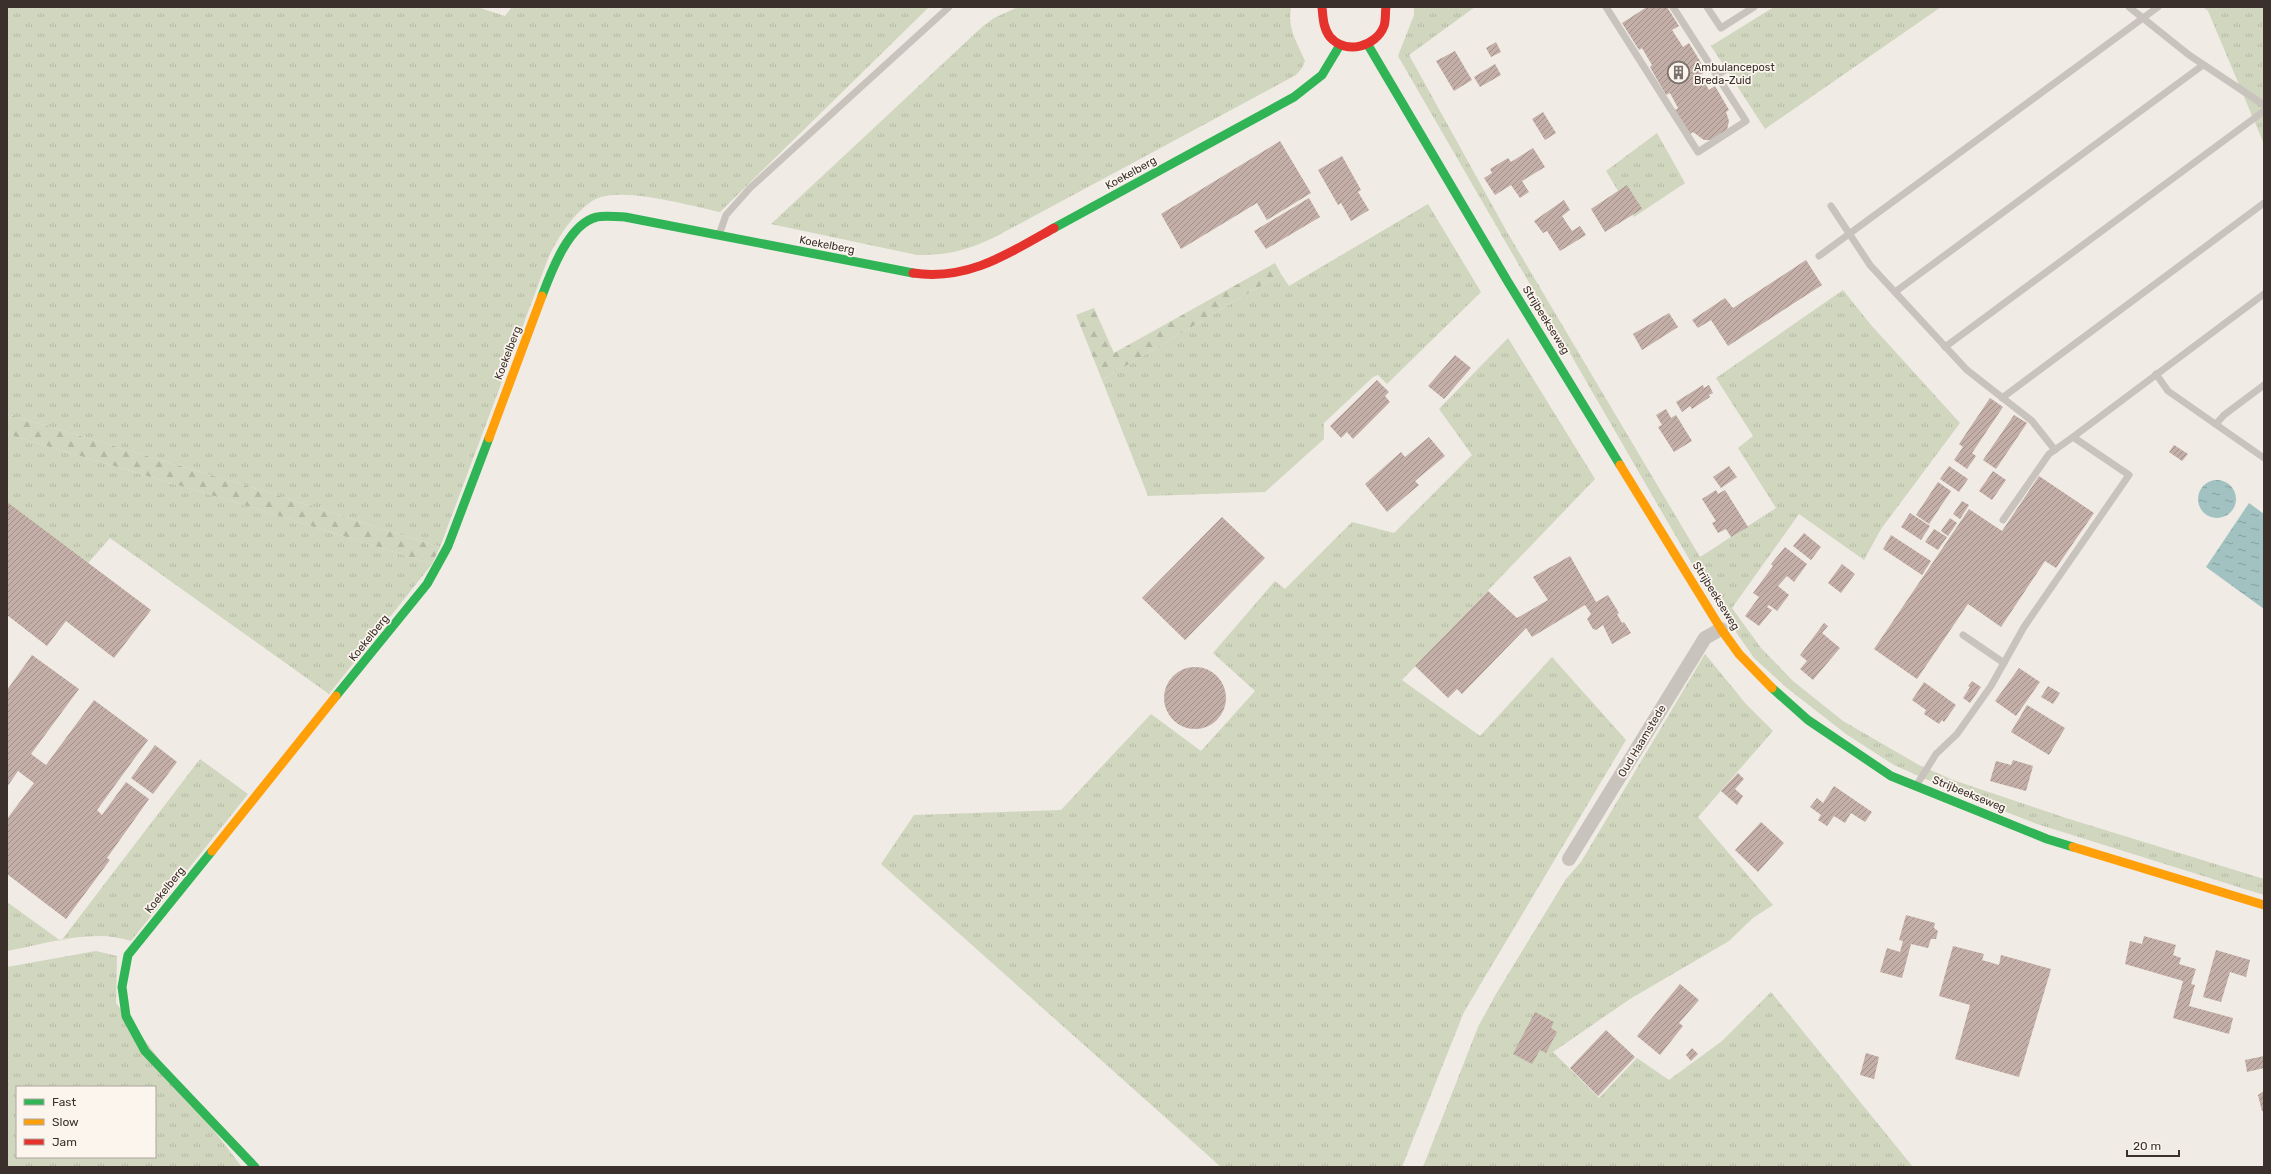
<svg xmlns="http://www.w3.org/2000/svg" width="2271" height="1174" viewBox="0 0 2271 1174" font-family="Rubik,sans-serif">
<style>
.grass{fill:url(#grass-tufts);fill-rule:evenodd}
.forest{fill:url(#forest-firs)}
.water{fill:url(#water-ripples)}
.building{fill:url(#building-hatch)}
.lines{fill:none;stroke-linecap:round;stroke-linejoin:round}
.lane{stroke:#c9c3be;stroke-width:7}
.street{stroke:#c9c3be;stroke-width:14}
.fast{stroke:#30b455;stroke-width:9}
.slow{stroke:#ff9f0a;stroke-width:9}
.jam{stroke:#e5322d;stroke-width:9}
.labels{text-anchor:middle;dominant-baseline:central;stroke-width:3.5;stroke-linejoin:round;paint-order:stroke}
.poi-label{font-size:11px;fill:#3b302b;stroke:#fbf5ee;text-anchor:start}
.street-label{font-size:11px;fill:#3b302b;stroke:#fbf5ee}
</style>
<defs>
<pattern id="grass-tufts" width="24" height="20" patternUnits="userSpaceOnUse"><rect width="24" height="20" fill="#d1d6bf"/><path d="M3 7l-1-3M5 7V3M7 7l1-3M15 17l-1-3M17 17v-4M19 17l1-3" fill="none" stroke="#b4b8a4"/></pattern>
<pattern id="forest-firs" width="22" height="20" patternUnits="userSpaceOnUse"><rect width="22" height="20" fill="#d1d6bf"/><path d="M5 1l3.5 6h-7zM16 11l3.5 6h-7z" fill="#b4b8a4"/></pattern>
<pattern id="water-ripples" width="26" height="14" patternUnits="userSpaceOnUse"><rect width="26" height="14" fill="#a1c2c1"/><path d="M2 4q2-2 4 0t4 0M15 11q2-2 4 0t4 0" fill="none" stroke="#849e9d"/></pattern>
<pattern id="building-hatch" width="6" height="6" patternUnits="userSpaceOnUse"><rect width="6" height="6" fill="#c3afa7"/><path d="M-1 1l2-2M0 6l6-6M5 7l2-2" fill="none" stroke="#a08f88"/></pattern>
</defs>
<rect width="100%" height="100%" fill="#f0ebe5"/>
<!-- grass -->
<g class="grass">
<path d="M 7,7 L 477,7 L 505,16 L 512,7 L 929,7 L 720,212 C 691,206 617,184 592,201 C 572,215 559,236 549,256 L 440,547 L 257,489 L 7,414 Z"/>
<path d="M 1018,7 L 1291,7 C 1287,29 1297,42 1305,61 L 1302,68 L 1296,75 L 993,238 C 964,251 949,255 917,255 L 771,224 L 982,27 L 994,18 Z"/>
<polygon points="1414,7 1475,7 1409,55 1507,232 1700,557 1776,508 1738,448 1753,436 1716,378 1843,290 1871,325 1960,423 1881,529 1864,560 1799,514 1732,608 1761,648 1793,681 1843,721 1919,765 1953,780 2066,818 2264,879 2264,895 2037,824 1955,792 1894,765 1846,734 1787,688 1754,658 1707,590 1398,56 1414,15"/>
<polygon points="1774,7 1941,7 1765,129 1711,46"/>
<polygon points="2203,7 2264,7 2264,144 2208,11"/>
<polygon points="1657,133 1685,183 1634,217 1606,171"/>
<polygon points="1428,204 1481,292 1387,384 1378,375 1373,377 1324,423 1324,439 1265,492 1148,496 1102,380 1281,274 1289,286"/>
<polygon points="1508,338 1595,479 1402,680 1480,736 1552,657 1626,740 1464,1012 1402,1167 1221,1167 881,864 914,815 1061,810 1151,714 1201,751 1255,691 1213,653 1275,581 1285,589 1352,522 1394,533 1472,455 1439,409"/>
<polygon points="7,434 251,507 432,564 329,694 110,538 34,625 7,607"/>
<polygon points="1705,654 1746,704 1773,731 1698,817 1773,905 1753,918 1729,941 1630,999 1553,1052 1599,1098 1637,1058 1669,1080 1722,1041 1771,992 1913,1167 1423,1167 1478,1027 1496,994 1566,879 1581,862"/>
<path d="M 200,759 L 248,794 L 131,941 C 92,928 46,944 7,951 L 7,902 L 61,941 Z"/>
<path d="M 96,951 L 117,956 L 116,1003 L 242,1167 L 7,1167 L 7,967 ZM 17,1087 L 155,1087 L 155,1157 L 17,1157 Z"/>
</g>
<!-- forest -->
<g class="forest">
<polygon points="1275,263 1281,274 1102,380 1076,315 1094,308 1114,353"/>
<polygon points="7,414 257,489 440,547 432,564 251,507 7,434"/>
</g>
<!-- water -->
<g class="water">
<circle cx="2217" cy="499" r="19"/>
<polygon points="2249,503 2264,514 2264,609 2206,567"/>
</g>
<!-- building -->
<g class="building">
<polygon points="1647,7 1667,7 1679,26 1672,30 1683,47 1689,43 1706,71 1700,75 1709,90 1715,86 1729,110 1726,112 1729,121 1727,130 1713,140 1704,140 1693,132 1690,134 1675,110 1678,108 1670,93 1666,95 1650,67 1652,65 1642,48 1639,50 1622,23"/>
<polygon points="1496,42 1501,52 1491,57 1486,48"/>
<polygon points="1455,51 1472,80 1454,91 1436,61"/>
<polygon points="1495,64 1501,75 1480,87 1474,77"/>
<polygon points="1543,112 1556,133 1545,140 1532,119"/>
<polygon points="1280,141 1311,193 1267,220 1257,203 1181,249 1161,214"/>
<polygon points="1533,148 1545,167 1522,181 1529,192 1520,198 1511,185 1495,195 1484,178 1492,173 1490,169 1508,158 1511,162"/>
<polygon points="1342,156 1361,190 1358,192 1369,210 1351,221 1341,203 1338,205 1318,170"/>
<polygon points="1627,185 1642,209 1605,232 1591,209"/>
<polygon points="1309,198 1320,217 1266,249 1254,231"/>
<polygon points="1564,200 1570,210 1562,216 1572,231 1580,226 1586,235 1560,251 1547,231 1543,233 1534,221"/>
<polygon points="1806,260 1822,285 1728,346 1711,320 1698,328 1692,320 1725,298 1733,308"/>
<polygon points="1669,313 1678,327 1642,350 1633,334"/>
<polygon points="1455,355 1471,368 1444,399 1428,386"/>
<polygon points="1377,380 1389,392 1385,396 1390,402 1353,439 1347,432 1341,438 1330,426"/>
<polygon points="1703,385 1704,388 1709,385 1713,393 1709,395 1710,397 1692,409 1690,406 1682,412 1676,402"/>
<polygon points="1990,398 2003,407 1972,453 1976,456 1967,469 1954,460 1963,447 1959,444"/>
<polygon points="1666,409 1671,418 1676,415 1692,441 1674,452 1658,427 1662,425 1656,415"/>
<polygon points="2014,415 2027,423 1996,469 1983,460"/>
<polygon points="1429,437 1445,456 1415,481 1419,485 1387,512 1365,484 1401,452 1405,457"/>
<polygon points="2174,445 2188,454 2182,461 2169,452"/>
<polygon points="1729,466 1737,477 1721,488 1713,477"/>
<polygon points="1949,466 1968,479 1959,492 1940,479"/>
<polygon points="1993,471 2006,480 1992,500 1979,491"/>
<polygon points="2039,476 2094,513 2056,568 2045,561 2001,627 1968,604 1917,679 1874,649 1969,509 2002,531"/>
<polygon points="1938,482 1951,491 1929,524 1916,515"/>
<polygon points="1716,490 1718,494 1725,490 1748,527 1731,537 1726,529 1718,533 1712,523 1716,521 1702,499"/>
<polygon points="1962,501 1969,505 1960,519 1953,514"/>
<polygon points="7,502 151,610 114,658 66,621 47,646 7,615"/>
<polygon points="1910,513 1930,526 1921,540 1901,527"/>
<polygon points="1222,517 1265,558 1185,640 1142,598"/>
<polygon points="1950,518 1957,523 1948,536 1941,531"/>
<polygon points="1934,529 1947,537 1938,550 1925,542"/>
<polygon points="1804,533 1821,547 1811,560 1793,546"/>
<polygon points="1891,535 1931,561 1922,575 1883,549"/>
<polygon points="1785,547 1807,564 1794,582 1787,576 1778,586 1789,595 1777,611 1769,605 1767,607 1772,610 1759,626 1745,616 1759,597 1753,593 1773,566 1771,564"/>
<polygon points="1570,556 1596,602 1608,595 1619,613 1617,614 1622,623 1624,622 1631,633 1612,644 1603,625 1596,630 1593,629 1587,619 1591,614 1585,605 1532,637 1526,628 1462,694 1457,689 1448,698 1415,666 1488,591 1517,618 1548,600 1533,577"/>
<polygon points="1842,564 1855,574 1841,593 1828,583"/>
<polygon points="1824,623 1828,626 1822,633 1840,648 1813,680 1800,669 1807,661 1800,655"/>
<polygon points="32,655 79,689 31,754 46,765 94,700 148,740 97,810 102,815 126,782 149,799 107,858 110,860 66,919 7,874 7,819 34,783 18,771 7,787 7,690"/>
<circle cx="1195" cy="698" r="31"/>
<polygon points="2019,668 2040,682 2016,716 1995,701"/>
<polygon points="1972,681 1981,687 1970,703 1963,698 1970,687 1968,686"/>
<polygon points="1924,682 1956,705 1944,722 1942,720 1939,724 1924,714 1926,710 1912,700"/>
<polygon points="2048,686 2060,693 2053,704 2041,697"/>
<polygon points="2027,705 2065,728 2049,755 2011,732"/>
<polygon points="155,745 177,762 153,794 131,778"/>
<polygon points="2013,760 2033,766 2026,791 1990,781 1996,761 2011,765"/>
<polygon points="1738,773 1744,779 1735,789 1743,796 1737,805 1721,791"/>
<polygon points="1834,786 1872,812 1865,822 1851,813 1845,823 1834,816 1827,826 1818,820 1821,815 1810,807 1817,798 1823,803"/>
<polygon points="1761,822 1784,843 1758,872 1735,850"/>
<polygon points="1906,915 1935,923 1934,928 1938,931 1936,939 1931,939 1928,948 1911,944 1902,978 1880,972 1887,948 1900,952 1903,941 1899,940"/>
<polygon points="2144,936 2176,945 2173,955 2181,958 2179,964 2196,969 2191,984 2195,985 2189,1006 2233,1018 2229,1034 2173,1018 2183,981 2125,964 2130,941 2142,944"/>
<polygon points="1953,946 1984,954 1982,960 1999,965 2001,955 2051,969 2019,1077 1955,1059 1970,1005 1939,996"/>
<polygon points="2216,950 2250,960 2246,977 2230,972 2221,1002 2203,997"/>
<polygon points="1680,984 1699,1000 1679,1023 1683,1026 1660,1055 1637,1036"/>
<polygon points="1535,1012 1554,1022 1551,1028 1557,1032 1546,1053 1540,1050 1532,1064 1513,1054"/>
<polygon points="1606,1030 1635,1057 1598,1096 1570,1068"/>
<polygon points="1692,1048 1698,1054 1691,1061 1686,1055"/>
<polygon points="1866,1053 1879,1057 1874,1079 1860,1075"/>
<polygon points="2264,1056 2264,1068 2247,1072 2245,1060"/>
<polygon points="2264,1091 2264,1112 2262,1111 2258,1095"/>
</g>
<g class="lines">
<!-- lane -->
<g class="lane">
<polyline points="1606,7 1698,152 1746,121 1673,7"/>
<polyline points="1707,7 1721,28 1754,7"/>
<polyline points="2129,7 2189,55 2264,105"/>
<polyline points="1717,75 1729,68"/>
<polyline points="1831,206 1870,265 1967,370 2032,421 2055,450"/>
<polyline points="719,235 726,215 750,188 949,7"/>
<polyline points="1819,256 2158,7"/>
<polyline points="1895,292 2203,65"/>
<polyline points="1945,347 2264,111"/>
<polyline points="2156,374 2168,391 2264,458"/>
<polyline points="2002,398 2264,203"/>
<polyline points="2216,424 2224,415 2264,385"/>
<polyline points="2073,437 2264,294"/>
<polyline points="1963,635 2004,663"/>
<polyline points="1916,786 1936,754 1957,734 1991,686 2024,627 2129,475 2073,437 2049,454 2003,520"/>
</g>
<!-- street -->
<polyline class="street" points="1569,859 1705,638 1721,629"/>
<!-- fast -->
<g class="fast">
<polyline points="1368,45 1508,282 1620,465"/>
<polyline points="1054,228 1294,97 1322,75 1340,45"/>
<path d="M 542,296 C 551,272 569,223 597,217 C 605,215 616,217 625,217 L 913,273"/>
<polyline points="1772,688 1808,720 1891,776 2047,839 2073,847"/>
<polyline points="336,696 427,584 448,546 489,438"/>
<polyline points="212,851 128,955 122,987 126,1016 145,1051 255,1167"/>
</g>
<!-- slow -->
<g class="slow">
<polyline points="489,438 542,296"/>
<polyline points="1620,465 1721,629 1739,654 1772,688"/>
<polyline points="2073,847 2264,905"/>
<polyline points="212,851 336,696"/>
</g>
<!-- jam -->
<g class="jam">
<path d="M 1322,7 C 1323,17 1323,28 1330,37 C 1346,55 1376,47 1384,26 C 1386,20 1385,13 1386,7"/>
<path d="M 913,273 C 968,281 1008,254 1054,228"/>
</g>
</g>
<!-- icons -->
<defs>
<symbol id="building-ring" viewBox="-11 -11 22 22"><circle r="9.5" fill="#fbf5ee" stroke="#7a716c" stroke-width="1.5"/><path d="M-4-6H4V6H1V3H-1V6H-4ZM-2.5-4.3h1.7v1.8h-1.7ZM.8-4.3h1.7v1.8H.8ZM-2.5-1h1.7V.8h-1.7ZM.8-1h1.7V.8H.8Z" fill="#7a716c"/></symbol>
</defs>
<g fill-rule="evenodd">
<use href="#building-ring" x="1666" y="60" width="25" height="25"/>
</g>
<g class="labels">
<!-- poi labels -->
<g class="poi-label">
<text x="1694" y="67">Ambulancepost<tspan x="1694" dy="13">Breda-Zuid</tspan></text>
</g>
<!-- street labels -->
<g class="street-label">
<text transform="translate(1131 173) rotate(-29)">Koekelberg</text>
<text transform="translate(827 245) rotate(11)">Koekelberg</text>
<text transform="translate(1546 320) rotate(58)">Strijbeekseweg</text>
<text transform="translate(508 353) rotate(-69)">Koekelberg</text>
<text transform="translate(1716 596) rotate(58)">Strijbeekseweg</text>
<text transform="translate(369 638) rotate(-51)">Koekelberg</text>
<text transform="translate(1642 741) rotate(-59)">Oud Haamstede</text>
<text transform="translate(1969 794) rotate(22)">Strijbeekseweg</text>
<text transform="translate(165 890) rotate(-51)">Koekelberg</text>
</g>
</g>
<!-- border -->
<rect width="2271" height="1174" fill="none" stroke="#3b302b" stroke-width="16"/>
<!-- legend -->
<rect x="16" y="1086" width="140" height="72" fill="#fbf5ee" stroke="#aea6a0"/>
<rect x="24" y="1099" width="20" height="6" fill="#30b455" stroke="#aea6a0"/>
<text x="52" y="1106" font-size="12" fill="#3b302b">Fast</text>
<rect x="24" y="1119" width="20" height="6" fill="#ff9f0a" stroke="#aea6a0"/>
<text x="52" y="1126" font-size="12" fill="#3b302b">Slow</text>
<rect x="24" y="1139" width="20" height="6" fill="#e5322d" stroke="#aea6a0"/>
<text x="52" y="1146" font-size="12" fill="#3b302b">Jam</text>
<!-- scale -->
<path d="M2127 1150v6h52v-6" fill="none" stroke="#3b302b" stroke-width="2"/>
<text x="2133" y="1150" font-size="12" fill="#3b302b" stroke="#fbf5ee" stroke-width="3" paint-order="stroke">20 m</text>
</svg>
